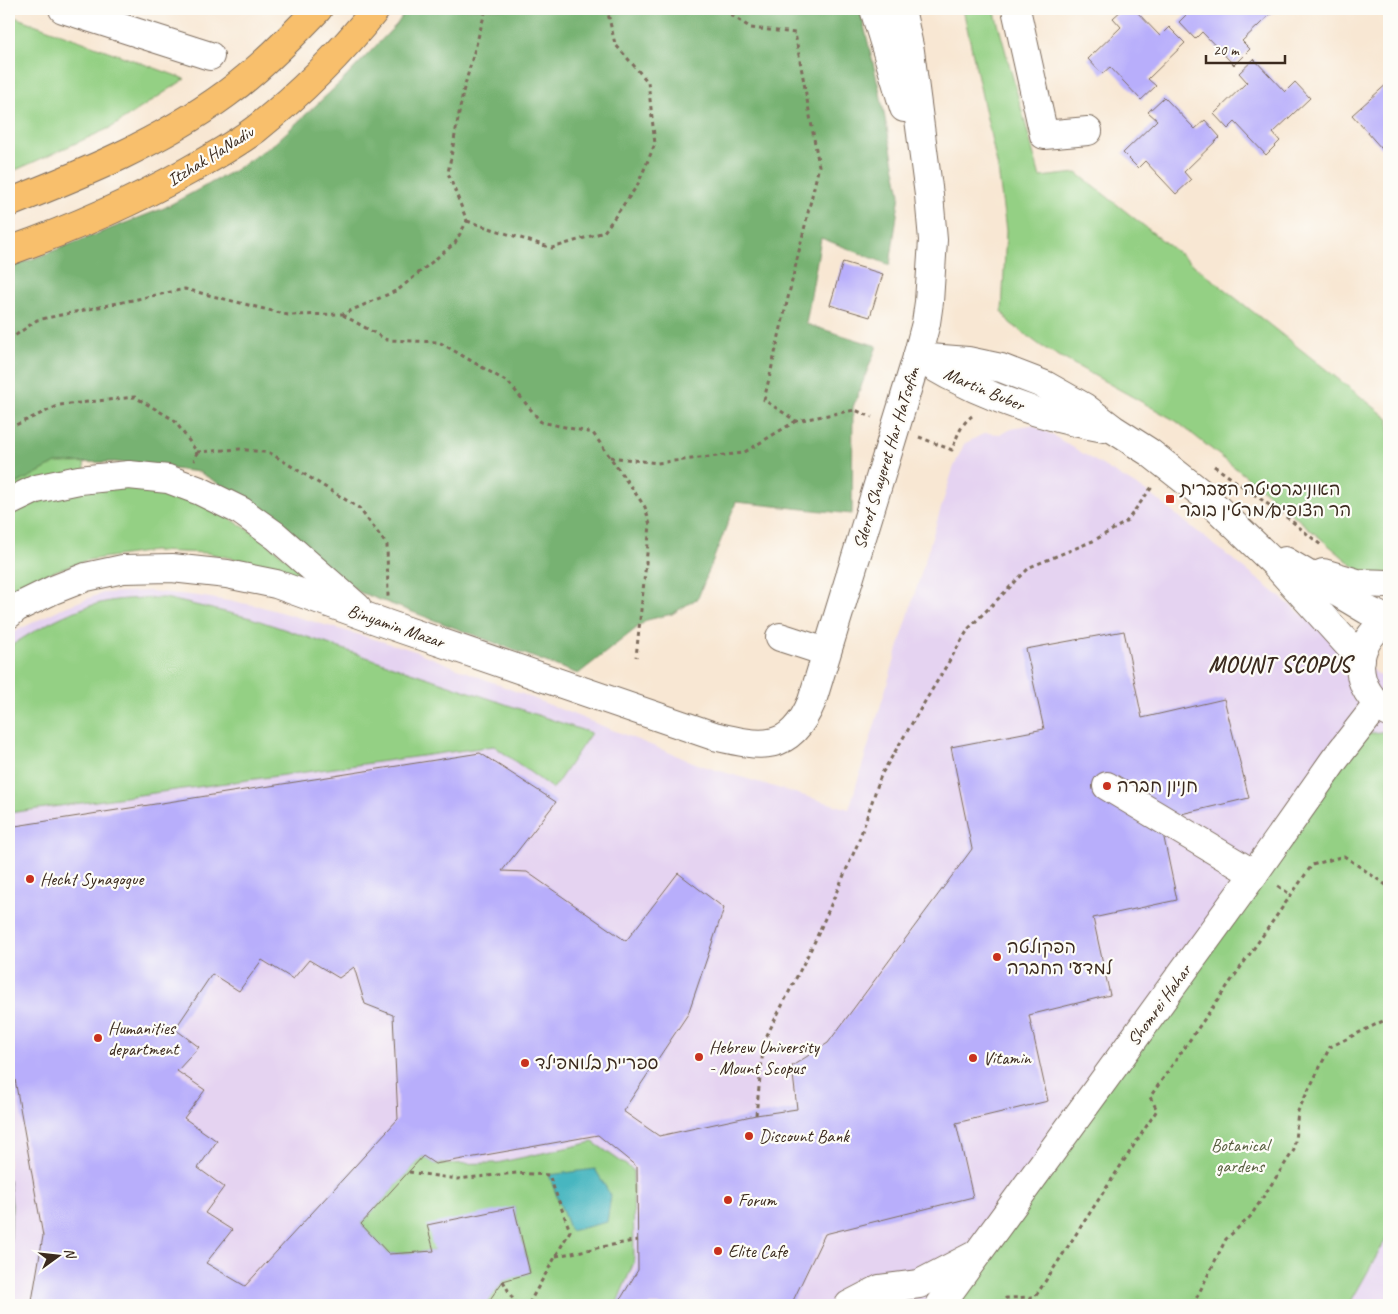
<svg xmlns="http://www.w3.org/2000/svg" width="1398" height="1314" viewBox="0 0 1398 1314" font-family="Caveat,'Playpen Sans Hebrew',sans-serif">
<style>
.built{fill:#e5d3f1}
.green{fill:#94d084;stroke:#687d51}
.forest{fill:#77b272;stroke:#596e48}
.water{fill:#47b6c0;stroke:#41706f}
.building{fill:#b8aefb;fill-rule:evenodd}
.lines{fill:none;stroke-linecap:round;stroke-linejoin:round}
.minor-casing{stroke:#7d6c5d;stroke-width:30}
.major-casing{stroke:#7d6c5d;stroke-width:30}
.path{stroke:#7d6c5d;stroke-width:3;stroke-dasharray:4 4;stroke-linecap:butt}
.minor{stroke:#fff;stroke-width:28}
.major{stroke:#f8bf6c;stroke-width:28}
.poi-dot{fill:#c8321e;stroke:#fdfcf7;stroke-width:2}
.labels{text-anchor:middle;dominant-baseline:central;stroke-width:4.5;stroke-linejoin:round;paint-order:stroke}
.street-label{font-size:18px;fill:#3b2a1e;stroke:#fdfcf7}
.poi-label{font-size:18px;fill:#3b2a1e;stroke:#fdfcf7;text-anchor:start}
.park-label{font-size:18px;fill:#565c3d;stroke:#fdfcf7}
.district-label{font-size:22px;font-weight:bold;letter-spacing:1px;fill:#3b2a1e;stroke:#fdfcf7}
</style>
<rect width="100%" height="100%" fill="#fdfcf7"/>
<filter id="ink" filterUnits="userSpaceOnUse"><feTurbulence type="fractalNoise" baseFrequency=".02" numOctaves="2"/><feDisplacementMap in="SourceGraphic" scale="10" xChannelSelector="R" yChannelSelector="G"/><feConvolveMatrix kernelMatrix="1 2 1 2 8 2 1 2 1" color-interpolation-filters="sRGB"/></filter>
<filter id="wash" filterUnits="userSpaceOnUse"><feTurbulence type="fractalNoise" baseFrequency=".0096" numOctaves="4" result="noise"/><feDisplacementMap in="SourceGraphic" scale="20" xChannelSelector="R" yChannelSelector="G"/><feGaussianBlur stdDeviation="1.12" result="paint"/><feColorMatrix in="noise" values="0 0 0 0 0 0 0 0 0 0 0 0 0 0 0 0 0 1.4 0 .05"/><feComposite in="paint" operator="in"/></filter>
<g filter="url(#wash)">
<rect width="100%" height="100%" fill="#f8e7d3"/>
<!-- built -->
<polygon class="built" points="1032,425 1049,433 1150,494 1389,683 1389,1305 9,1305 9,637 18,630 62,608 103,593 150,591 198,596 259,606 412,650 703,766 849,809 953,469 964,444 985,433 1001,434 1016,427"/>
<!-- green -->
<g class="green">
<polygon points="963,9 994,9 1040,177 1077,173 1389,419 1389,576 1365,576 1267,493 1176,421 1041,346 1010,323 1002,312 1006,231 998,169"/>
<polygon points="9,15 185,79 112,127 9,173"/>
<polygon points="9,358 70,393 86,473 121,483 153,489 213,508 260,537 325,590 250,562 207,553 153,551 88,560 37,577 9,592"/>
<path d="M 165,598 L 251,618 L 591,733 L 553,789 L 494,746 L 9,813 L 9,647 C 44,624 83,602 126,599 C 139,598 152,598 165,598 Z"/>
<polygon points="1389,731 1389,1234 1349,1305 946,1305 1364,734"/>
<polygon points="593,1142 633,1170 634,1262 616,1305 486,1305 503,1281 530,1272 514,1207 434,1251 389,1254 361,1224 423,1156 435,1164 497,1163"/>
<polygon points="9,1180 12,1205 9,1287"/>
</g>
<!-- forest -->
<polygon class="forest" points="407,9 860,9 879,88 900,194 890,265 821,238 806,324 877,346 853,407 852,514 736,502 698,598 672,614 647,620 578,674 359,592 238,495 199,472 115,462 56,463 16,484 9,484 9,268 164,208 235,170 275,143 341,82 397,24"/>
<!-- water -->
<polygon class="water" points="595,1169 611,1196 607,1222 570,1231 549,1175"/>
<g id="blocks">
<!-- building -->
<g class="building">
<polygon points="1123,9 1134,9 1160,36 1169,27 1185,43 1148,79 1156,86 1141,100 1110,67 1102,74 1088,59 1121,27 1113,18"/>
<polygon points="1192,9 1276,9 1242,41 1250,49 1234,65 1202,32 1195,39 1179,22"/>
<polygon points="1254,59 1285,92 1295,82 1310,98 1273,133 1280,141 1266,155 1235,122 1228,129 1214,114 1247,82 1239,73"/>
<polygon points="1389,82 1389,157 1352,115"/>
<polygon points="1164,97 1195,129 1205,120 1220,137 1184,172 1191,180 1176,194 1145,161 1138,168 1123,153 1157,120 1148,112"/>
<polygon points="843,262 883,274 870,317 830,305"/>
<path d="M 1124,631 L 1142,718 L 1224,699 L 1249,798 L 1160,819 L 1177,900 L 1093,918 L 1110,995 L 1029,1015 L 1048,1101 L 956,1123 L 973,1197 L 825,1234 L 791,1305 L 617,1305 L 638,1270 L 637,1167 L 598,1135 L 435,1164 L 423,1156 L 361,1224 L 389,1254 L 434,1251 L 427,1225 L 514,1207 L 530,1273 L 503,1281 L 486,1305 L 29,1305 L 32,1301 L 43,1236 L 9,1046 L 9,827 L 480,753 L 556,802 L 502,871 L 527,872 L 626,941 L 678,873 L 724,908 L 688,1014 L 623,1111 L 659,1136 L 756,1115 L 797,1109 L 792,1066 L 828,1043 L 972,849 L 951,747 L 1044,729 L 1026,649 ZM 262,960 L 293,979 L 309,960 L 339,978 L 354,967 L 365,1004 L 393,1015 L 398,1119 L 245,1286 L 206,1263 L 232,1230 L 205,1213 L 224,1187 L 198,1168 L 217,1141 L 184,1118 L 205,1090 L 177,1071 L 199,1047 L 175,1029 L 212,974 L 239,991 Z"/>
</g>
</g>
</g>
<g filter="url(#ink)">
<use href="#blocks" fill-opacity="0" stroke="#7d6c5d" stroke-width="1"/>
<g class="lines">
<defs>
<g id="minor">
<polyline points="63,9 210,56"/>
<polyline points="874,9 904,108"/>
<polyline points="1016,9 1044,135 1088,131"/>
<polyline points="917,357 968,361 1001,368 1045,385 1084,407 1113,429 1149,452 1201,493 1275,564 1361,659"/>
<path d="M 923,361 C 978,394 1041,417 1104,428"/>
<polyline points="9,502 36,489 79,480 129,475 168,479 200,491 241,511 276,536 357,607"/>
<polyline points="1285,561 1367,610 1388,620"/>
<polyline points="1323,573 1357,583 1389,584"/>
<path d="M 9,614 L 16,608 L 53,590 L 86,577 L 123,569 L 172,568 L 227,574 L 276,584 L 387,624 L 714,736 C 761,747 790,754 812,701 L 917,357 L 926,323 L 929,302 L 933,240 L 929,195 L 910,51 L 901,9"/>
<path d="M 1389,620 C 1350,644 1351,688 1389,713"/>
<polyline points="780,637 826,652"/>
<polyline points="1107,786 1254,874"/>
<polyline points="849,1305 880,1289 919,1284 973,1256"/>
<polyline points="940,1305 1254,874 1335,759 1377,705"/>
</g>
<g id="major">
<path d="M 9,203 C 85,173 159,143 226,94 C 259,70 290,38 318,9"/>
<path d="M 9,251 C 71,229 131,203 188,171 C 211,158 235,145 256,129 C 300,94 341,53 376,9"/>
</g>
</defs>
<!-- minor casing -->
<use href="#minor" class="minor-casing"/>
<!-- major casing -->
<use href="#major" class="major-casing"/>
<!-- path -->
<g class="path">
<polyline points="726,9 728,13 751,28 795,33 819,166 764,400 796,421 855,410 872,417"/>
<polyline points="467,221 552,248 604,232 637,186 655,144 648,82 615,44 607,9"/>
<polyline points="343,315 387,340 439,342 509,383 541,422 593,433 645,507 650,525 636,657"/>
<polyline points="9,340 37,320 185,289 288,315 343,314 398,290 455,243 467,221 448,173 463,92 486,9"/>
<polyline points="9,428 60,405 135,397 174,420 197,452 194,461"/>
<path d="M 919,437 L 952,450 C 957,437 960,425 972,416"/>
<polyline points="197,452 240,449 270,453 359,508 387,545 388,597"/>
<polyline points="610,457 657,463 743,453 796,421"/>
<polyline points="1214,466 1289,519 1322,546"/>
<polyline points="1278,886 1291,895"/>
<polyline points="756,1115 764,1041 815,941 858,843 881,775 969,628 1030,567 1093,541 1126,522 1152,487"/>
<polyline points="409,1172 457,1179 517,1173 549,1175 570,1231 528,1305"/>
<polyline points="556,1256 638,1240"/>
<polyline points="503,1281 516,1305"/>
<polyline points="1000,1305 1006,1298 1035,1297 1157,1110 1150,1097 1312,865 1344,856 1389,887"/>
<polyline points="1035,1305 1035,1297"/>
<polyline points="1193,1305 1226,1239 1250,1217 1294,1150 1298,1111 1330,1047 1389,1018"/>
</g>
<!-- minor -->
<use href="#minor" class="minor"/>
<!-- major -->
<use href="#major" class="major"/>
</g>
</g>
<!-- markers -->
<g class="poi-dot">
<rect x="1165" y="494" width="10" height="10" rx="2.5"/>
<circle cx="1107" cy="786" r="5"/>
<circle cx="30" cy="879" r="5"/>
<circle cx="997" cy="957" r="5"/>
<circle cx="98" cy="1038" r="5"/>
<circle cx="699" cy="1057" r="5"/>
<circle cx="973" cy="1058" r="5"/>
<circle cx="525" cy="1063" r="5"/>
<circle cx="749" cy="1136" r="5"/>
<circle cx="728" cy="1200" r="5"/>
<circle cx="718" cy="1251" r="5"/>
</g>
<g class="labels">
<!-- street labels -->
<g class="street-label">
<text transform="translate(210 156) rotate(-32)">Itzhak HaNadiv</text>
<text transform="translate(984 389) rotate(23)">Martin Buber</text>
<text transform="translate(886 458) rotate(-73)">Sderot Shayeret Har HaTsofim</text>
<text transform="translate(396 626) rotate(19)">Binyamin Mazar</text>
<text transform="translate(1159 1005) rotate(-54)">Shomrei Hahar</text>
</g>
<!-- poi labels -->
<g class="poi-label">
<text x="1180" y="489">האוניברסיטה העברית<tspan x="1180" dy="21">הר הצופים/מרטין בובר</tspan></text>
<text x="1117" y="786">חניון חברה</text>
<text x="40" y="879">Hecht Synagogue</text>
<text x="1007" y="947">הפקולטה<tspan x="1007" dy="21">למדעי החברה</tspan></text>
<text x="108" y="1028">Humanities<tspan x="108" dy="21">department</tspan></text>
<text x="709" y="1047">Hebrew University<tspan x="709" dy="21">- Mount Scopus</tspan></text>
<text x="983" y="1058">Vitamin</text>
<text x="535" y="1063">ספריית בלומפילד</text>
<text x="759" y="1136">Discount Bank</text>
<text x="738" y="1200">Forum</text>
<text x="728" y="1251">Elite Cafe</text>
</g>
<!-- park labels -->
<g class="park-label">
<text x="1240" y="1145">Botanical<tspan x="1240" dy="21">gardens</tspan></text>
</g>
<!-- district labels -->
<g class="district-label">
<text x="1280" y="665">MOUNT SCOPUS</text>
</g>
</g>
<!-- margin -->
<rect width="1398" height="1314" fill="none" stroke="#fdfcf7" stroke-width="30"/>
<!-- north arrow -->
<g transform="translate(58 1256) rotate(75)" stroke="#fdfcf7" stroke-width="4" paint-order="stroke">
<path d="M0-4L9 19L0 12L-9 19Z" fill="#3b2a1e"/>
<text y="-8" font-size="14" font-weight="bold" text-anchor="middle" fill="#3b2a1e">N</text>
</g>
<!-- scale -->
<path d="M1206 55v8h79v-8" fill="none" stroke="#3b2a1e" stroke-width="2.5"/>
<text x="1213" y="55" font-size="15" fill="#3b2a1e" stroke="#fdfcf7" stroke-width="4" paint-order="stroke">20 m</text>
</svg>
